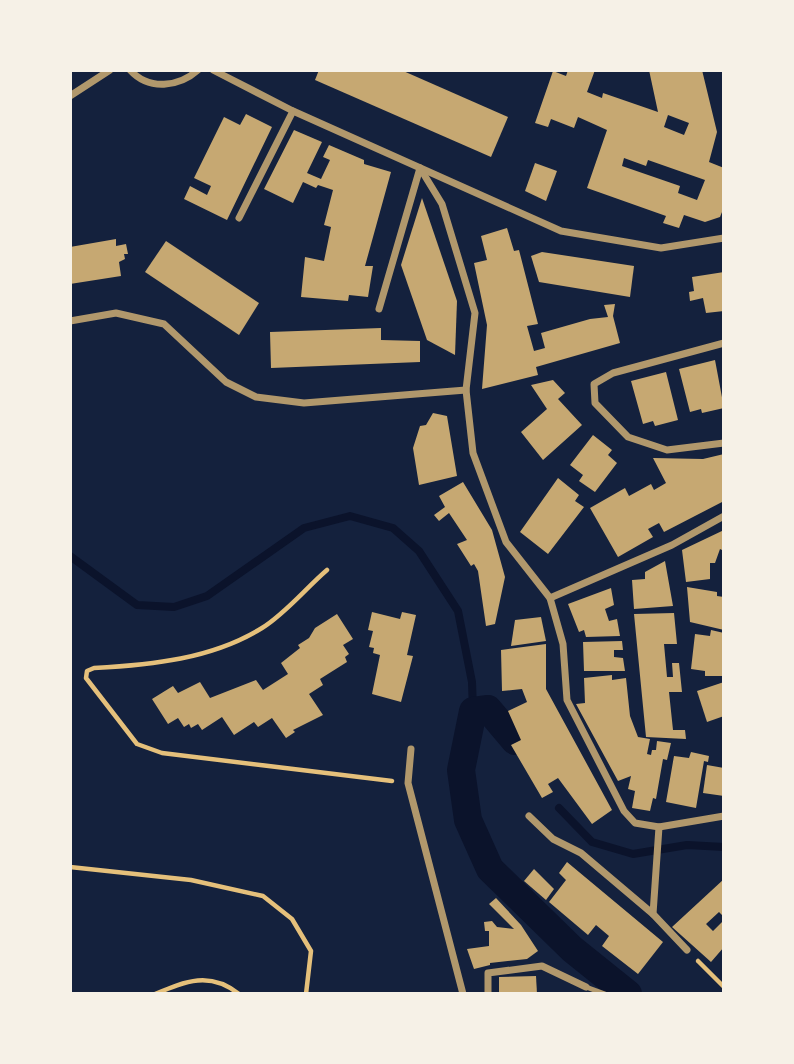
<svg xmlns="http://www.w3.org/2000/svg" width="794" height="1064" viewBox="0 0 794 1064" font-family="'Source Sans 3',sans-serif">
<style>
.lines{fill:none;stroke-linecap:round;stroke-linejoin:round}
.stream{stroke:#0b132b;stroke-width:8}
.canal{stroke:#0b132b;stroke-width:28}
.building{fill:#c6a872;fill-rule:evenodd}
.path{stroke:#e5c07b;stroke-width:4.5}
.service{stroke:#b1986c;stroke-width:5}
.minor{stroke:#b1986c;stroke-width:7}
</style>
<rect width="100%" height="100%" fill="#14213d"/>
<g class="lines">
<!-- stream -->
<g class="stream">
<polyline points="70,556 137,605 174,607 207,596 304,528 350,516 393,528 419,551 458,611 472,682 473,711"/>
<polyline points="559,808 592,842 633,854 687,845 724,847"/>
</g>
<!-- canal -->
<polyline class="canal" points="515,741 488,709 473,711 461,770 468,820 490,869 572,949 628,994"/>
</g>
<!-- building -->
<g class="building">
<polygon points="319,70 401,70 508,117 491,157 315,80"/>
<path d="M 568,70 L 595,70 L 587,92 L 602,98 L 603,93 L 658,112 L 649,70 L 702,70 L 717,132 L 709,162 L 724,168 L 724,207 L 720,217 L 705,222 L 684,215 L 679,228 L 663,223 L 666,216 L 587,188 L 607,130 L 578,117 L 574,128 L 551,119 L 548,127 L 535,123 L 553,71 L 566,76 ZM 668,115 L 689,123 L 684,135 L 664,127 ZM 624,158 L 646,166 L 648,160 L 705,180 L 697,200 L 678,193 L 680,186 L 622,166 Z"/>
<polygon points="246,114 272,127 227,220 184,199 190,186 207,195 211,186 194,178 224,117 240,125"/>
<polygon points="294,130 322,142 307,173 321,179 330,160 323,157 329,145 364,160 364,164 391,172 365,266 373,266 368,297 349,295 348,301 301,297 305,257 324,261 331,227 324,225 333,190 318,185 316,188 303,182 293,203 264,189"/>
<polygon points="535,163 557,171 546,201 525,191"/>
<polygon points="422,198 457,301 455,355 427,340 401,265"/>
<polygon points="507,228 514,251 519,250 538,324 527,326 534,351 545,348 541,333 590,319 608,317 604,305 615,304 613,316 620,343 536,367 538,375 482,389 487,325 474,263 487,260 481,236"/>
<polygon points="116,239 116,246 126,244 128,254 124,254 125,259 119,262 121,276 70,284 70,247"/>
<polygon points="166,241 259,303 239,335 145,272"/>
<polygon points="542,252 634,266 630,297 539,282 531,256"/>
<polygon points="724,272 724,311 706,313 703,298 690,301 689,292 694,291 692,277"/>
<polygon points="381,328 381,340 420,341 420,362 271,368 270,332"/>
<polygon points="715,360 724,408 702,413 701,409 690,412 679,369"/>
<polygon points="666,372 678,420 655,426 653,421 643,424 631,381"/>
<polygon points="553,380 565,393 558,399 582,425 543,460 521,432 547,409 531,385"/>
<polygon points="433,413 447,416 457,476 419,485 413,448 420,426 426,425"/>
<polygon points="593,435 612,450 608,455 617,463 595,492 579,481 583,475 570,465"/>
<polygon points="724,454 724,501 664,532 659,523 648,529 653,537 618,557 590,508 625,488 629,496 651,484 654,490 666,483 653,458 703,459"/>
<polygon points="558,478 579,495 575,501 584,507 548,554 520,532"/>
<polygon points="463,482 492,530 505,577 495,624 486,626 478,571 474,564 471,566 457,544 467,540 449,513 439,521 434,515 445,507 439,496"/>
<polygon points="724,530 724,551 720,549 715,563 710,563 710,579 686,582 682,550"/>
<polygon points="665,561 673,606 634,609 632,580 645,579 645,572"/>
<polygon points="687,587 717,592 717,596 724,597 724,630 690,622"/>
<polygon points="611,588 614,605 605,609 609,621 617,619 620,636 586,637 584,630 579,632 568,604"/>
<polygon points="372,612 400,619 402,612 416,615 407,655 413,656 401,702 372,694 380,655 373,653 374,648 369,647 373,631 368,630"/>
<polygon points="674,613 677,644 664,644 667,677 673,677 672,663 679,663 682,692 669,692 673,730 685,730 686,739 646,737 634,614"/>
<polygon points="337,614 353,639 343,645 349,654 345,657 347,662 320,679 323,685 309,694 323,715 293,730 295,732 286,738 272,718 258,727 254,722 234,735 222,717 202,730 198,724 191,728 189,724 184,727 178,718 168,724 152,699 173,686 178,693 200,682 210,698 256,680 263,690 288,674 281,663 300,648 298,645 309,638 315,628"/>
<polygon points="541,617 546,641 511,646 515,620"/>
<polygon points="711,630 724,633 724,676 705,676 705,671 691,669 695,634 710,636"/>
<polygon points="622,641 623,650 614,650 614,657 623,658 625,671 584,671 583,642"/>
<polygon points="546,644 546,689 612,810 592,824 558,778 548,784 553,792 542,798 511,745 521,740 508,711 527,702 522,689 502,691 501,650"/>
<polygon points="612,675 612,680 626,678 630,716 638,737 650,739 647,754 651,755 652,750 656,750 657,741 671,743 667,760 663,759 656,799 653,798 650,811 632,808 635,791 628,789 631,776 618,781 576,704 585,703 584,678"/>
<polygon points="724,682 724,716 707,722 697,691"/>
<polygon points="691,752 709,756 708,762 704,761 696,808 666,802 674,756 689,758"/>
<polygon points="707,765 724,768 724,796 703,793"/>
<polygon points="567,862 663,942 638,974 602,946 609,936 596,925 588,935 549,902 566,880 559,873"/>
<polygon points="534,869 554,889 546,900 524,881"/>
<polygon points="724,879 724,917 719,912 706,924 713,931 724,920 724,947 711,962 672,927"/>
<polygon points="496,898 521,925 538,951 527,959 490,963 490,965 474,969 467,949 489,946 489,931 485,931 484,922 492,921 497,927 514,929 489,904"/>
<polygon points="536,976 537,994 499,994 499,977"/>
</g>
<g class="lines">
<!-- path -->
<g class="path">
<path d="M 327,570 C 306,588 285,614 262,628 C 212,659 151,665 94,668 L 87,671 L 86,678 L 137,744 L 162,753 L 392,781"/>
<polyline points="70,867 191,880 263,896 292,919 311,951 306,994"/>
<polyline points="698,961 724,987"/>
<path d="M 155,994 C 186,981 210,971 239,994"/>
</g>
<!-- service -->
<polyline class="service" points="586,987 605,994"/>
<!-- minor -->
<g class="minor">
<path d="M 130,70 C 149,91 179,87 198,70"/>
<polyline points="213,70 293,111 561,231 661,248 724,238"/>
<polyline points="70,96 110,70"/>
<polyline points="420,168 442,204 475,313 466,390 473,453 506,542 550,598 563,644 567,700 624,811 635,823 659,827 724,816"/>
<polyline points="239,218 293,111"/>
<polyline points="379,309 420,168"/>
<polyline points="70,321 116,313 164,324 226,382 256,397 304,403 466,390"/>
<polyline points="724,343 613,373 594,384 595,403 628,437 667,450 724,443"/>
<polyline points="550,598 672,545 724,516"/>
<polyline points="411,749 408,783 463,994"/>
<polyline points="529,816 553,839 581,853 653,914"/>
<polyline points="659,827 653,914 687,950"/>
<polyline points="488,994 488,973 542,966 586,987"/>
</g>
</g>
<!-- border -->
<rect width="794" height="1064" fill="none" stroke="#f6f1e7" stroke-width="144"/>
</svg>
